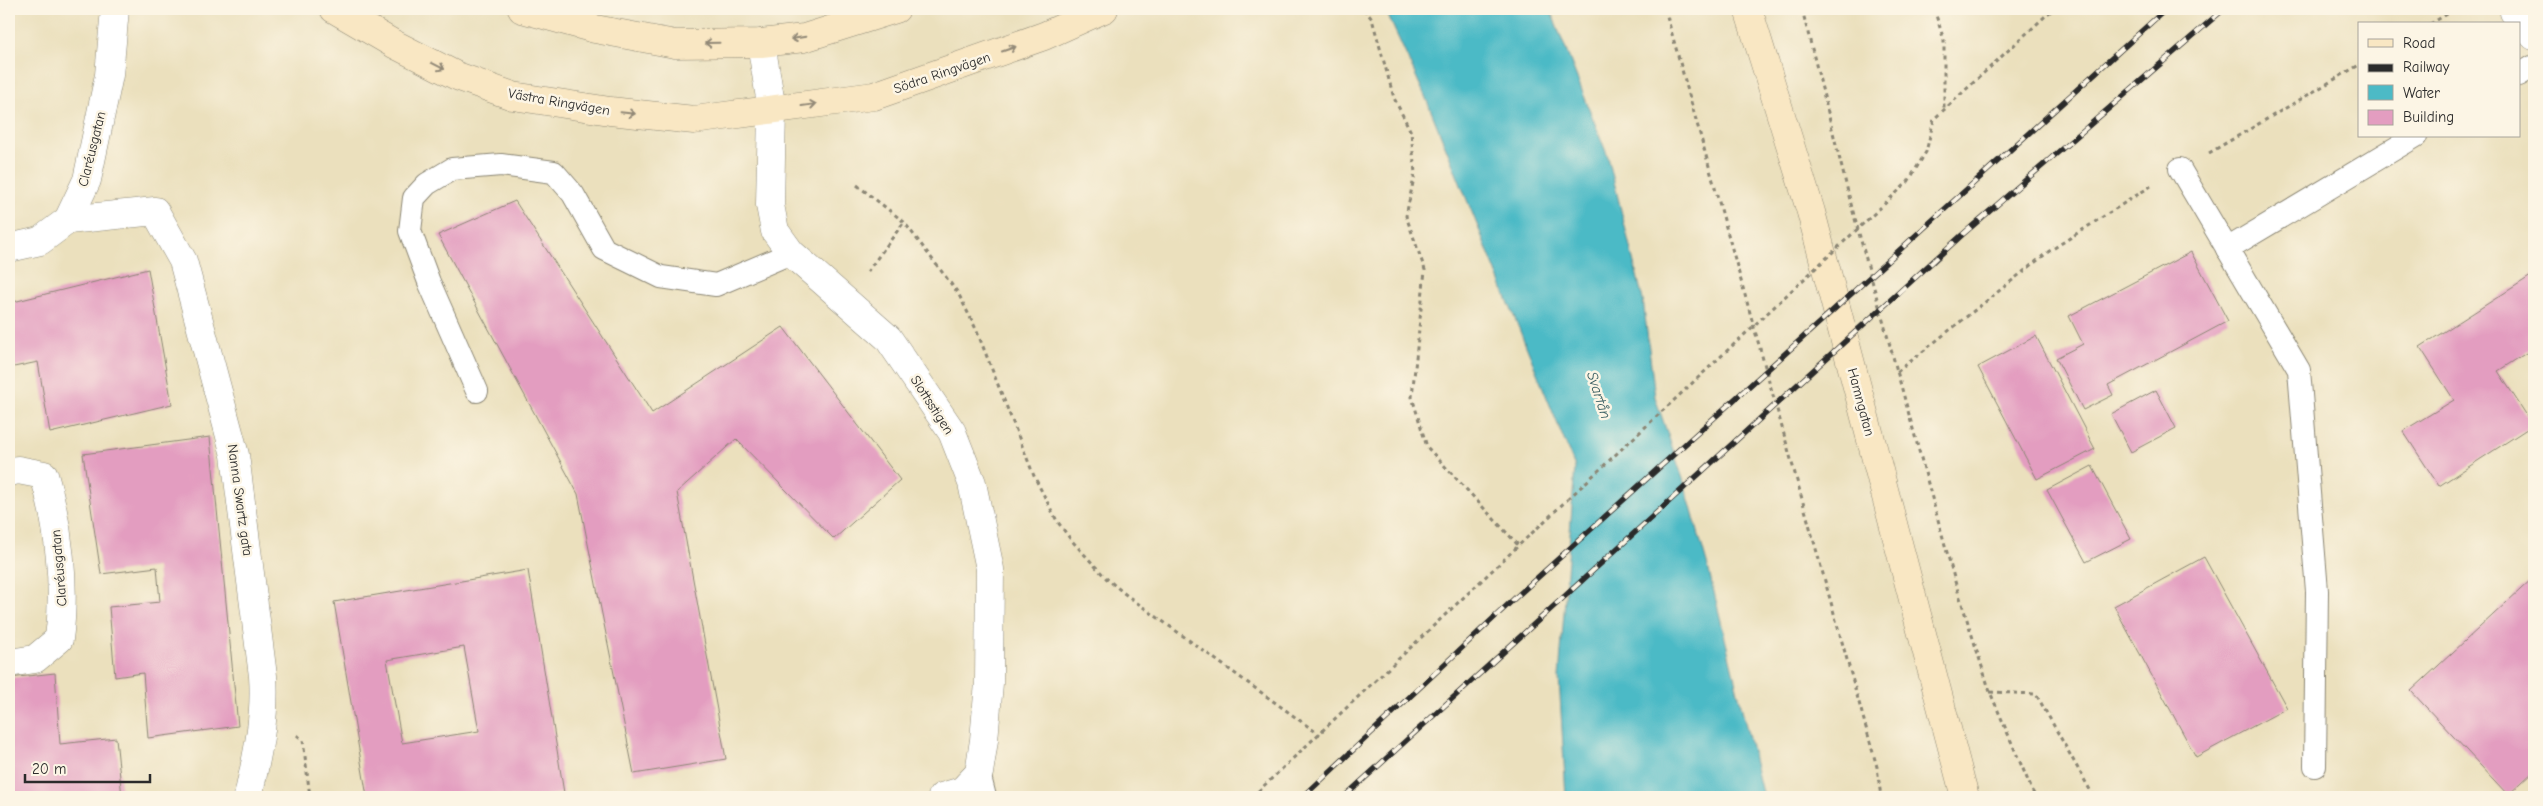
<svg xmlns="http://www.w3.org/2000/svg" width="2543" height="806" viewBox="0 0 2543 806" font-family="'Comic Neue',sans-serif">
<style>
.water{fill:#4cbac6;stroke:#3c7278}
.building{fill:#e39dc0;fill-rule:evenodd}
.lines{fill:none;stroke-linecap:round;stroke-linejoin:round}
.lane-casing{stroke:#8b8674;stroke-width:24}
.street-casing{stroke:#8b8674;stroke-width:29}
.secondary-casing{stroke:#8b8674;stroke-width:29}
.path{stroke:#8b8674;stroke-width:3;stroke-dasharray:4 4;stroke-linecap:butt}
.lane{stroke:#fff;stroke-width:22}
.street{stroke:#fff;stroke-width:28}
.secondary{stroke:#f9e7c3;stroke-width:28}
.rail-casing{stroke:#2b2b2b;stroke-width:5.5}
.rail{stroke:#fcf5e5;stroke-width:4;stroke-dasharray:11;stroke-linecap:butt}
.path-bridge{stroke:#8b8674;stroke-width:3;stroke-dasharray:4 4;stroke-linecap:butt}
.oneway{stroke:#928977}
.labels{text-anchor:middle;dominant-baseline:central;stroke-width:5;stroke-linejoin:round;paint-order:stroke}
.street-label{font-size:14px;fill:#2b2b2b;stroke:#fcf5e5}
.water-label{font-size:15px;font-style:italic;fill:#375d61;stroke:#fcf5e5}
</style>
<rect width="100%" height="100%" fill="#fcf5e5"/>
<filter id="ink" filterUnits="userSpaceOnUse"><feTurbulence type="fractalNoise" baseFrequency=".02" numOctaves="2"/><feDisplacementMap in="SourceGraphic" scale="10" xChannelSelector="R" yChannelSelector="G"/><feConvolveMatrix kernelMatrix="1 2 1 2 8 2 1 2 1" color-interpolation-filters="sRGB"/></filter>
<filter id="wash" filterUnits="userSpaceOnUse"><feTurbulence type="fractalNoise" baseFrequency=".0096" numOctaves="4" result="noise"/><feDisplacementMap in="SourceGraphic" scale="20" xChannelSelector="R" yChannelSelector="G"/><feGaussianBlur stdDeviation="1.12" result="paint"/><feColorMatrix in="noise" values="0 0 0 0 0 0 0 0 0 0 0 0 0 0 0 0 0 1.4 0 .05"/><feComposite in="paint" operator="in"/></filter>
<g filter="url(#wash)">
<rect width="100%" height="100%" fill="#ebe0bd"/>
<!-- water -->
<polygon class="water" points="1385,9 1550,9 1608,157 1643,300 1655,397 1683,479 1708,567 1763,797 1566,797 1559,678 1575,467 1425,96"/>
<g id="blocks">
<!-- building -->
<g class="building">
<polygon points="515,201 652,413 783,327 900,480 834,539 736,439 677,492 726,759 634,774 578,494 438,235"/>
<polygon points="2191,252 2228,321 2108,385 2113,395 2083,410 2056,358 2083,344 2069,316"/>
<polygon points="148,269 172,404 50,433 38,362 9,368 9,303"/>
<polygon points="2534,274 2534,348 2498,371 2533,425 2439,486 2403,431 2454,400 2420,347"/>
<polygon points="2036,336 2095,449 2037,479 1978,367"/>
<polygon points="2156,390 2176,428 2131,452 2111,414"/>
<polygon points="210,437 238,726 148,738 143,673 115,677 109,607 160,602 157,567 101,574 83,454"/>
<polygon points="2092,466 2131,539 2086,562 2047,490"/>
<polygon points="2204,557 2287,708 2196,757 2114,606"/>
<path d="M 528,570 L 564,793 L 537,797 L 367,797 L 334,602 ZM 464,647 L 479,731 L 402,743 L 387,660 Z"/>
<polygon points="2534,577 2534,771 2508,795 2411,691"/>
<polygon points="55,673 60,744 116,738 122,797 9,797 9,678"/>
</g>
</g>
</g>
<g filter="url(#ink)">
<use href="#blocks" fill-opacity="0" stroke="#8b8674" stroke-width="1"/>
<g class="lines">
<defs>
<g id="lane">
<polyline points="2519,75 2534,66"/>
<polyline points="2180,169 2299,370 2317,591 2315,766"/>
<polyline points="2227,249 2416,136"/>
<polyline points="477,391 429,282 410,231 414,198 427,184 452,169 501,165 554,172 573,194 604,249 661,277 716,285 791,253"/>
<polyline points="979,773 985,797"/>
</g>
<g id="street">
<polyline points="2514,12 2534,36"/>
<polyline points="761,43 772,110 770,205 775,231 791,253 888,338 952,432 972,483 990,569 989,683 984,740 979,773 962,791 942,797"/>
<path d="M 68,220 L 155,211 L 183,261 L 235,455 L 263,676 C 266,718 257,756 248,797"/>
<polyline points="9,248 40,241 68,220 87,180 109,75 115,9"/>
<path d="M 9,472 L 18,470 L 44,475 C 59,525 66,587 59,639 L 35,659 L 9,663"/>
</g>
<g id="secondary">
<polyline points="334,9 394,44 457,76 513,96 610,111 694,120 874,96 1044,36 1104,9"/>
<polyline points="522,9 595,29 675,44 761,43 804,38 896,9"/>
<polyline points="1748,9 1811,212 1965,797"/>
</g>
</defs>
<!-- lane casing -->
<use href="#lane" class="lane-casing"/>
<!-- street casing -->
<use href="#street" class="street-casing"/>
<!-- secondary casing -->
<use href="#secondary" class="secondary-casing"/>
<!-- path -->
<g class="path">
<polyline points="1364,9 1372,19 1394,98 1411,132 1415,173 1406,216 1425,270 1412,397 1427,447 1519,546"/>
<polyline points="1665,9 1877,767 1881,797"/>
<polyline points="1802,9 1852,208 1956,585 1990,692 2035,797"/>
<polyline points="1934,9 1944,40 1944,111"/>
<polyline points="2430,24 2456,9"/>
<polyline points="2209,153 2359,65"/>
<polyline points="1908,182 1926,152 1934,119 2053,9"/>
<polyline points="857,185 904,222 958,293 976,329 1034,476 1057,521 1072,541 1106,578 1125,594 1320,735"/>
<polyline points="867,272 904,222"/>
<polyline points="1897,372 2048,252 2151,186"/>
<polyline points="1990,692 2036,694 2094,797"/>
<polyline points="297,735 303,740 310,797"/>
<polyline points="1252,797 1568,499"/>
</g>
<!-- lane -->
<use href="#lane" class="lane"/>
<!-- street -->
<use href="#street" class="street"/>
<!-- secondary -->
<use href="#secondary" class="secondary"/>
<defs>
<g id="rail">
<polyline points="1303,797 1515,598 2166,9"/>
<polyline points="1344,797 1962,235 2224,9"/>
</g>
</defs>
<!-- rail casing -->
<use href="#rail" class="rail-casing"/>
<!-- rail -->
<use href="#rail" class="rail"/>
<!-- path-bridge -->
<polyline class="path-bridge" points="1568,499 1908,182"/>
</g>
<!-- one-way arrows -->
<defs><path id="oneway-shaft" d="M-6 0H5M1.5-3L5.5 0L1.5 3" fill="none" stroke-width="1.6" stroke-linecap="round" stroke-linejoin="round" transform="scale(1.25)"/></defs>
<g class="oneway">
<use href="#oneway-shaft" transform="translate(798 38) rotate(171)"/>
<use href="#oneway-shaft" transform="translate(712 43) rotate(179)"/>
<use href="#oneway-shaft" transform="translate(1009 49) rotate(-19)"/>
<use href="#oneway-shaft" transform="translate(438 66) rotate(27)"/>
<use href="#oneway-shaft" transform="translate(809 105) rotate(-8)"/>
<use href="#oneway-shaft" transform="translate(628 113) rotate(6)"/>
</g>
</g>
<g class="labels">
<!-- street labels -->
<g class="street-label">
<text transform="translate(942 73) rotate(-19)">Södra Ringvägen</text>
<text transform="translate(559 102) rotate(10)">Västra Ringvägen</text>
<text transform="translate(92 149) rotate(-76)">Claréusgatan</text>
<text transform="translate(1861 402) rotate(75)">Hamngatan</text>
<text transform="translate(932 405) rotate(57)">Slottsstigen</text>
<text transform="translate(240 500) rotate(82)">Nanna Swartz gata</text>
<text transform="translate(59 568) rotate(-95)">Claréusgatan</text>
</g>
<!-- water labels -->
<g class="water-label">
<text transform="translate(1599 395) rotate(72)">Svartån</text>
</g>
</g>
<!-- margin -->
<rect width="2543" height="806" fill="none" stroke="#fcf5e5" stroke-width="30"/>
<!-- legend -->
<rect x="2358" y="22" width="162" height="115" fill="#fcf5e5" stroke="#a8a49b"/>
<rect x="2368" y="39" width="25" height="8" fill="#f9e7c3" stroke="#a8a49b"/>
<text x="2403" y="48" font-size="15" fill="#2b2b2b">Road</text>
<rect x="2368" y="64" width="25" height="8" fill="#2b2b2b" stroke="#a8a49b"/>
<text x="2403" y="72" font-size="15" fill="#2b2b2b">Railway</text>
<rect x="2368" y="85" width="25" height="15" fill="#4cbac6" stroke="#a8a49b"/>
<text x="2403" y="98" font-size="15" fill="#2b2b2b">Water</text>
<rect x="2368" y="110" width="25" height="15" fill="#e39dc0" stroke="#a8a49b"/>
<text x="2403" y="122" font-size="15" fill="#2b2b2b">Building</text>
<!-- scale -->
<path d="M25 774v8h125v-8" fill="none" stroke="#2b2b2b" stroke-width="2.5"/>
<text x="32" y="774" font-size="15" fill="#2b2b2b" stroke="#fcf5e5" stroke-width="4" paint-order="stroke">20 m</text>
</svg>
